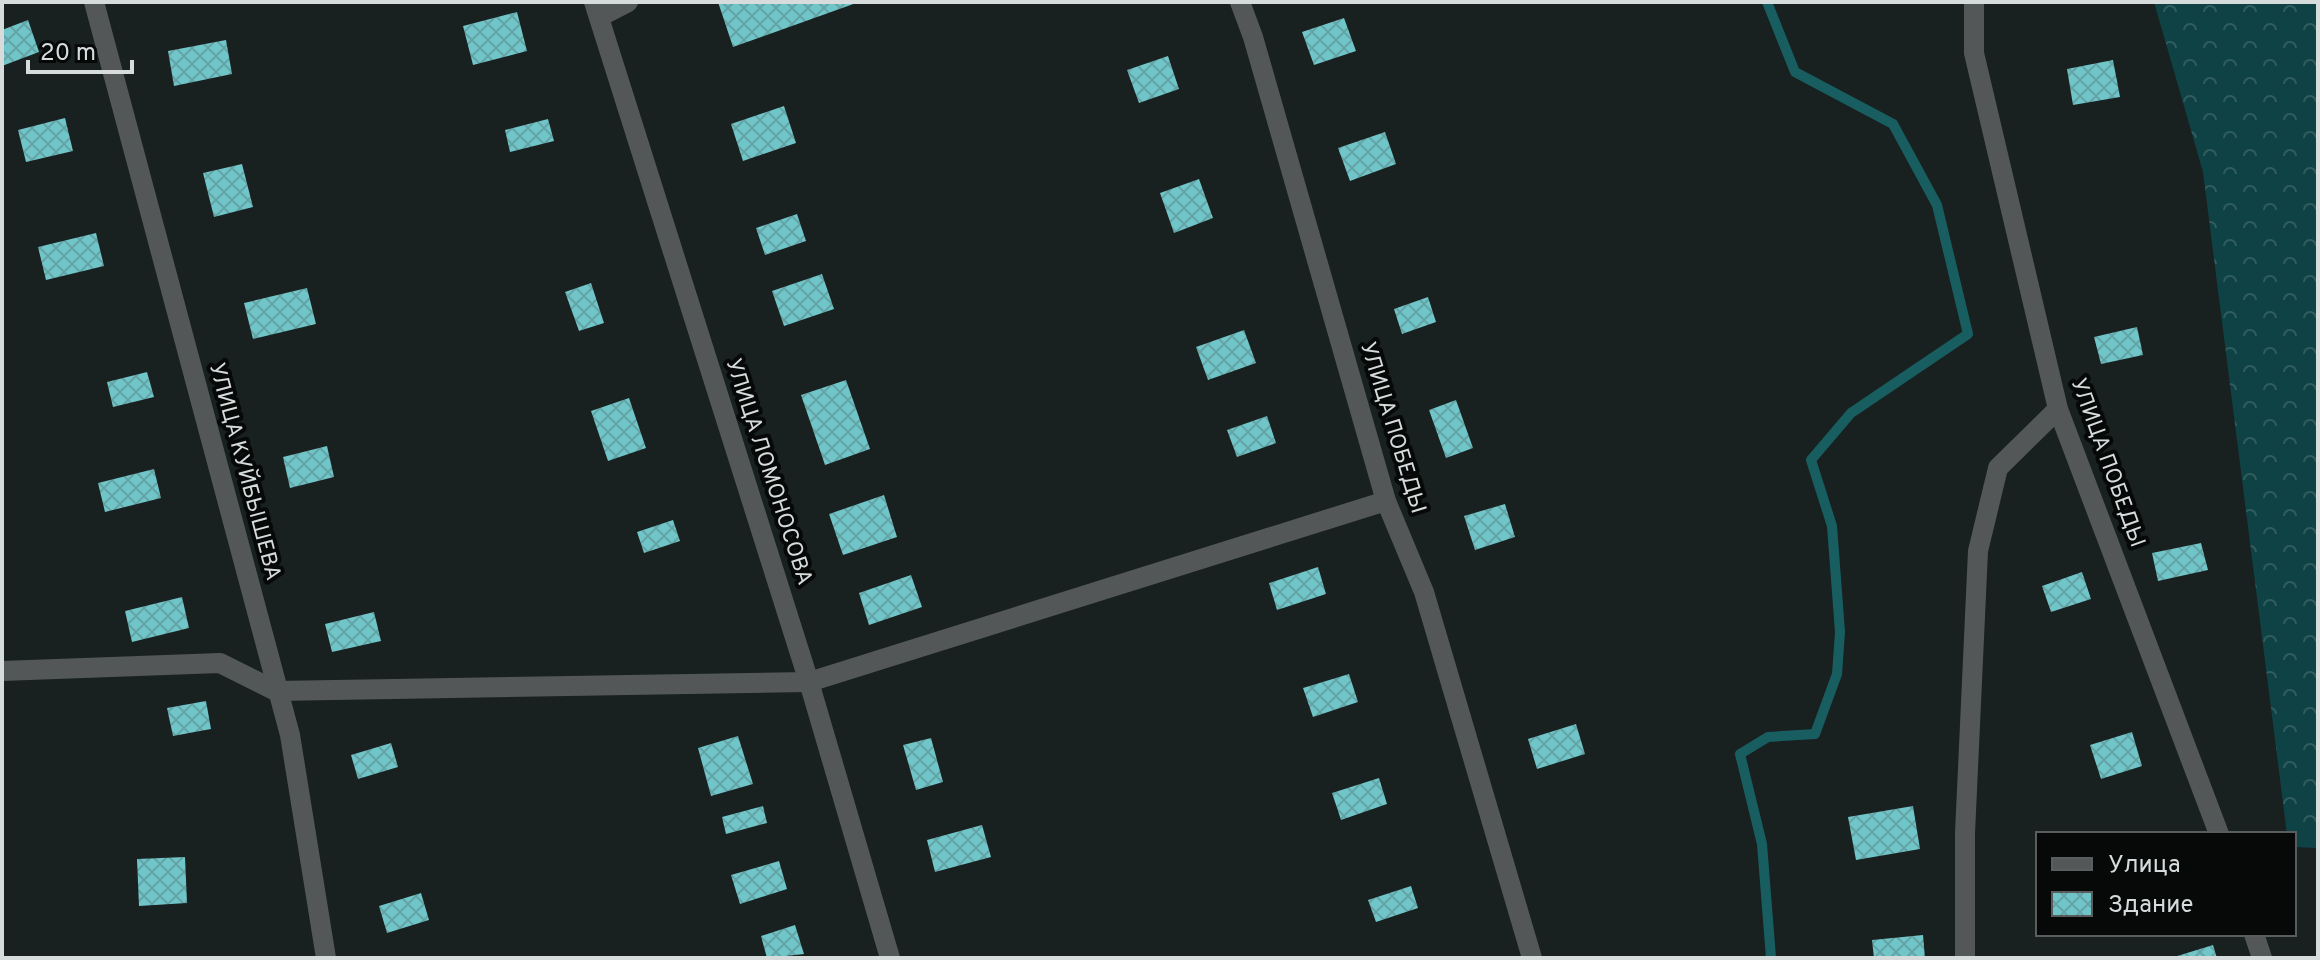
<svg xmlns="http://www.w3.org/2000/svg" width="2320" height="960" viewBox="0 0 2320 960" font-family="Overpass,sans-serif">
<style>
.forest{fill:url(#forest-crowns)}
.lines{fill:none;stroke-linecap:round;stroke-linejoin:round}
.stream{stroke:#185e61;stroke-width:10}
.building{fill:url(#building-cross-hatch)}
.minor{stroke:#535757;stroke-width:20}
.labels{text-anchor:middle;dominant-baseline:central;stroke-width:8;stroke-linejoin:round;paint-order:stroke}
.street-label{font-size:22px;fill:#d6dbdb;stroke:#070909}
</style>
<defs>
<pattern id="forest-crowns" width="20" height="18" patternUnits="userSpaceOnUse" patternTransform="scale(2)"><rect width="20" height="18" fill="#0f4244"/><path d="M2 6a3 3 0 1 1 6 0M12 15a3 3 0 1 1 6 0" fill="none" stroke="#315d5e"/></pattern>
<pattern id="building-cross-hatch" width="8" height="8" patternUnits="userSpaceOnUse" patternTransform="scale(2)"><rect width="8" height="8" fill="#70c5c8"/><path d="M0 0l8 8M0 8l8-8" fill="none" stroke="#64a4a6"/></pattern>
</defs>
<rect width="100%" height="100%" fill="#192020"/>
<!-- forest -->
<polygon class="forest" points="2154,2 2318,2 2318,848 2294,847 2294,834 2287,834 2203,172"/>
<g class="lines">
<!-- stream -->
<polyline class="stream" points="1767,2 1795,72 1893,124 1937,205 1968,334 1851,413 1811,460 1832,526 1840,632 1837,674 1815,734 1768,737 1740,754 1762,844 1771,958"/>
</g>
<!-- building -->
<g class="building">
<polygon points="718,2 859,2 733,47"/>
<polygon points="517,12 527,51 473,65 463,26"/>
<polygon points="1344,18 1356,51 1314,65 1302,32"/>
<polygon points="28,20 39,52 2,66 2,30"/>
<polygon points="226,40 232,74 174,86 168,51"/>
<polygon points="1168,56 1179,89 1139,103 1127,70"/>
<polygon points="2113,60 2120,97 2073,105 2067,69"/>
<polygon points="784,106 796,143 743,161 731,124"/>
<polygon points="65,118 73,151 26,162 18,130"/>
<polygon points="548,119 554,141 510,152 505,130"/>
<polygon points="1385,132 1396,164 1350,181 1338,148"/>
<polygon points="242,164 253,207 214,217 203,173"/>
<polygon points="1199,179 1213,218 1174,233 1160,193"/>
<polygon points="797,214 806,241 765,255 756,228"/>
<polygon points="96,233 104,266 46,280 38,247"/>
<polygon points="822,274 834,309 784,326 772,291"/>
<polygon points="591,283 604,323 579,331 565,292"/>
<polygon points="307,288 316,324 253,339 244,303"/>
<polygon points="1428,297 1436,322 1402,334 1394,309"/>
<polygon points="2137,327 2143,355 2101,364 2094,337"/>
<polygon points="1244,330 1256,363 1208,380 1196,347"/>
<polygon points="147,372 154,397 113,407 107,382"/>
<polygon points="846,380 870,449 825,465 801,395"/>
<polygon points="629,398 646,448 608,461 591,411"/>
<polygon points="1456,400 1473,448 1446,458 1429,410"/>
<polygon points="1267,416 1276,443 1237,457 1227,430"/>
<polygon points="327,446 334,477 290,488 283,457"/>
<polygon points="154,469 161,498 105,512 98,483"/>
<polygon points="884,495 897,537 843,555 829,514"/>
<polygon points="1505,504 1515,537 1475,550 1464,516"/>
<polygon points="673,520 680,541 644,553 637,532"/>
<polygon points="2201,543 2208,570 2158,581 2152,553"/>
<polygon points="1318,567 1326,594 1277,610 1269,583"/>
<polygon points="2082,572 2091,599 2051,612 2042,586"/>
<polygon points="911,575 922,607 869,625 859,593"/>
<polygon points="182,597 189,628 132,642 125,611"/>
<polygon points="374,612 381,641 332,652 325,624"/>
<polygon points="1349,674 1358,702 1313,717 1303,688"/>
<polygon points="206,701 211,729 173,736 167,708"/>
<polygon points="1576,724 1585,754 1537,769 1528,739"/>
<polygon points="2132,732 2142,766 2101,779 2090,745"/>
<polygon points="738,736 753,784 711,796 698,748"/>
<polygon points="931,738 943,782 916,790 903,745"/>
<polygon points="391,743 398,767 358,779 351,755"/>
<polygon points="1379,778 1387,804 1341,820 1332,793"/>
<polygon points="763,806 767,823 726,834 722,817"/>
<polygon points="1913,806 1920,849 1856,860 1848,817"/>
<polygon points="982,825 991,857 935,872 927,840"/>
<polygon points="185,857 187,903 139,906 137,859"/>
<polygon points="779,861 787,889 740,904 731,875"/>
<polygon points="1411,886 1418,908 1376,922 1368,900"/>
<polygon points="421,893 429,920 387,933 379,906"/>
<polygon points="795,925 804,954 767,958 761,936"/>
<polygon points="1923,935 1925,958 1874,958 1872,940"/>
<polygon points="2213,945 2217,958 2174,958 2174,957"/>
</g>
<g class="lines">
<!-- minor -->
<g class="minor">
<polyline points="94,2 290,735 326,958"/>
<polyline points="594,2 809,682 890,958"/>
<polyline points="1240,2 1253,37 1386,501 1424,592 1532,958"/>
<polyline points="1974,2 1974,53 2058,409 2219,834"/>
<polyline points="599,17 628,2"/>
<polyline points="2,671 220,663 276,691 809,682 1386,501"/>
<polyline points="2254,934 2262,958"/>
<polyline points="1965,958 1965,833 1978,551 1998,468 2058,409"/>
</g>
</g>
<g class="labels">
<!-- street labels -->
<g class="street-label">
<text transform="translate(1392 428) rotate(73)">УЛИЦА ПОБЕДЫ</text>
<text transform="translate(2107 463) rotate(70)">УЛИЦА ПОБЕДЫ</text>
<text transform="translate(244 472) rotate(75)">УЛИЦА КУЙБЫШЕВА</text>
<text transform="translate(768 472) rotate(72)">УЛИЦА ЛОМОНОСОВА</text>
</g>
</g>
<!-- border -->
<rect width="2320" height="960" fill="none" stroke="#d6dbdb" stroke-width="8"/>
<!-- legend -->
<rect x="2036" y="832" width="260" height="104" fill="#070909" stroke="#5a5d5d" stroke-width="2"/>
<rect x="2052" y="858" width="40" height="12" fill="#535757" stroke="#5a5d5d" stroke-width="2"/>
<text x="2108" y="872" font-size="24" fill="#d6dbdb">Улица</text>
<rect x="2052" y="892" width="40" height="24" fill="url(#building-cross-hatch)" stroke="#5a5d5d" stroke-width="2"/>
<text x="2108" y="912" font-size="24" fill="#d6dbdb">Здание</text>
<!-- scale -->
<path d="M28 60v12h104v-12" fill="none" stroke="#d6dbdb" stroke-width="4"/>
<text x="40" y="60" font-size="24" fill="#d6dbdb" stroke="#070909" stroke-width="6" paint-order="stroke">20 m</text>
</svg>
